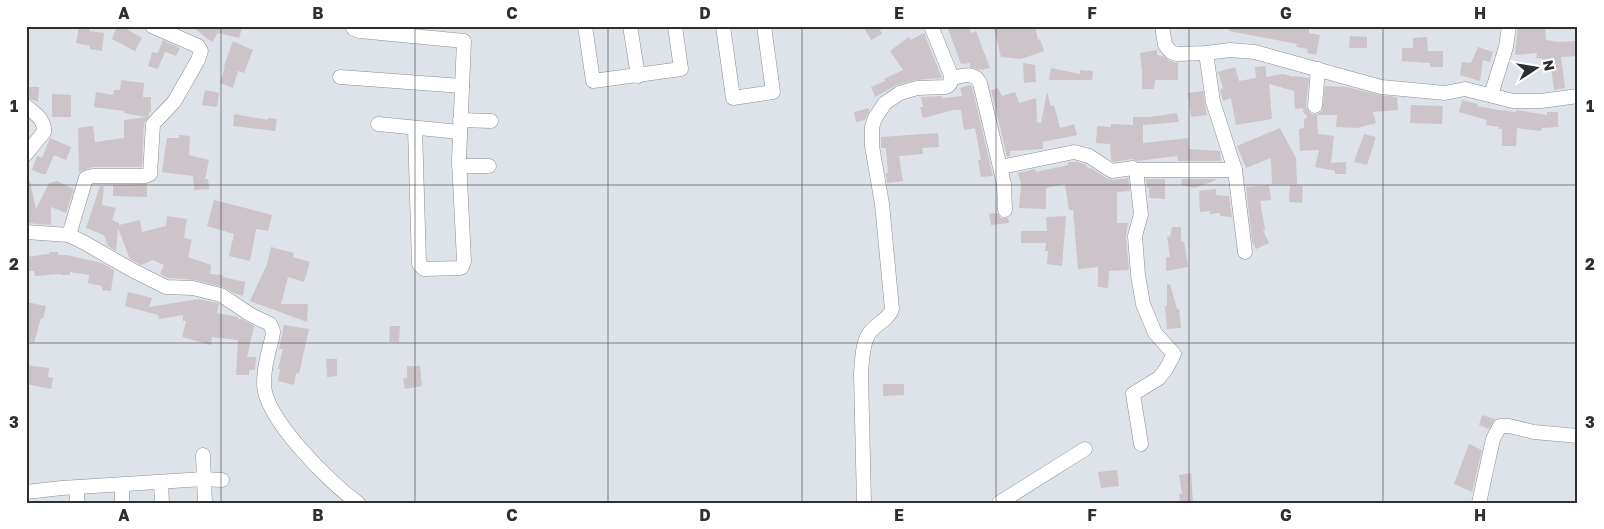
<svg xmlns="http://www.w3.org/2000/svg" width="1604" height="529" viewBox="0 0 1604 529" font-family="'Golos Text',sans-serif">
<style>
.building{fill:#ccc4c8}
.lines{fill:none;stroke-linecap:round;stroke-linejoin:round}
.minor-casing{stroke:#898f94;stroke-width:15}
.minor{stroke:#fff;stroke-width:14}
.grid{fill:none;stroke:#2c2e30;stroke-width:1;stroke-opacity:0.55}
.neatline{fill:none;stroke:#2c2e30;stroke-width:2}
.grid-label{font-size:16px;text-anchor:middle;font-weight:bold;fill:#2c2e30}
</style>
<rect width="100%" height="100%" fill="#dde3e9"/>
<!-- building -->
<g class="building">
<polygon points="79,26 90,28 89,31 104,33 102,51 90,49 90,46 76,43"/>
<polygon points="117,26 121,26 142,38 135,51 112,39"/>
<polygon points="191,26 236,26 242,28 239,38 218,33 212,42"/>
<polygon points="863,26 878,26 882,34 871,40"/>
<polygon points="947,26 968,26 971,33 976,31 990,68 980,70 970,67 970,63 961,64"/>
<polygon points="1006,26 1035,26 1038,40 1040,39 1044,51 1021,59 1001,57 994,29"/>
<polygon points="1229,26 1300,27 1309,29 1309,33 1320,35 1316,55 1307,53 1308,49 1296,47 1297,44 1229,31"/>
<polygon points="1518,26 1545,26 1546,40 1558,42 1575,41 1576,56 1561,57 1565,88 1554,90 1550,60 1536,58 1537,53 1515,55"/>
<polygon points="924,33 942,78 915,80 897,85 875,97 871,87 885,81 884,79 903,70 890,51 909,37 910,40"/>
<polygon points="1350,36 1367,37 1367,48 1349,48"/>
<polygon points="1427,37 1428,51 1443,51 1443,67 1430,67 1430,63 1402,61 1402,48 1413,48 1413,38"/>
<polygon points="163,40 180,48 176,56 165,52 158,69 148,66 152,52 158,53"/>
<polygon points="233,41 253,50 244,73 238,71 233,88 220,83 225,67 224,66"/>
<polygon points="1478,47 1493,52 1490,62 1483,60 1480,81 1460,75 1462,62 1471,63"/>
<polygon points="1157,50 1157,55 1163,56 1168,60 1178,63 1178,80 1155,80 1154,89 1142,89 1142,71 1140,53"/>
<polygon points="1023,63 1035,65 1036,82 1024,83"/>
<polygon points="1266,66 1266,77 1283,74 1294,77 1294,76 1309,78 1306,106 1310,113 1314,115 1318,114 1322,111 1325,86 1347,87 1379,95 1397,97 1398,110 1373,112 1376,123 1357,128 1336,127 1337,115 1317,115 1318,134 1334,136 1331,163 1346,162 1346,174 1335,174 1335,171 1315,167 1319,150 1300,151 1299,129 1304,128 1304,119 1307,118 1306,114 1304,114 1303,108 1295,109 1294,91 1269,84 1272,119 1236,125 1231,98 1223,101 1220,90 1223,88 1218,72 1235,67 1239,81 1256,78 1255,67"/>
<polygon points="1051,68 1080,74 1080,70 1093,71 1092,80 1049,80"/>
<polygon points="121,80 144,83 143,97 151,97 151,112 149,112 149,116 144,123 142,167 93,167 79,172 78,128 93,126 95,142 124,138 124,120 146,117 124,113 124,111 94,107 96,92 113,95 114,90 120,90"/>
<polygon points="971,85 972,87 993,176 981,177 978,160 981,160 975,128 964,130 961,110 954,110 923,118 920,107 923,107 921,97 942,96 942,98 962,96 960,88"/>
<polygon points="26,87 39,87 38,102 26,97"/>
<polygon points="998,88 1002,96 1015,92 1019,103 1036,98 1037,122 1041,123 1047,92 1051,106 1054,105 1060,128 1074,124 1077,135 1043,142 1043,149 1010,151 1010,156 1007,157 991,90"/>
<polygon points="205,90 219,93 217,107 202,105"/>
<polygon points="1203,91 1207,115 1191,117 1188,93"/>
<polygon points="52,94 71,95 71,117 52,117"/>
<polygon points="1462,100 1478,104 1477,106 1498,110 1516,112 1516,110 1547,115 1547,112 1558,112 1558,127 1542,128 1541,131 1517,128 1516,146 1502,146 1502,129 1499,129 1499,127 1486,125 1487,120 1459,112"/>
<polygon points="1411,105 1443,106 1442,124 1410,123"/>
<polygon points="869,108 869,111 865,120 856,122 854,112"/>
<polygon points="1177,113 1179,122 1143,125 1143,143 1188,138 1189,149 1220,151 1221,161 1178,161 1177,156 1138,161 1132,159 1114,162 1111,160 1110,144 1096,143 1097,126 1111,127 1111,124 1133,125 1133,117 1149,117"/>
<polygon points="234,114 268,120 268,118 277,119 275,131 233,126"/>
<polygon points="1280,128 1296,158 1297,184 1272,184 1271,158 1246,168 1237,146"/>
<polygon points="938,133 939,147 922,148 923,154 899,156 903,181 887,183 886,173 888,173 886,148 881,148 881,137"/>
<polygon points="1364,134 1376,137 1367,165 1354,162"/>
<polygon points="179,135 190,136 189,155 209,160 205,179 208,179 209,189 194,190 193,176 162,172 167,138 179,138"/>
<polygon points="50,138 71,147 66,160 54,155 46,174 42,174 32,170 37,156 42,158"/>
<polygon points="1068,162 1078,162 1085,164 1088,168 1091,168 1108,179 1113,180 1128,178 1130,191 1117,192 1117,223 1128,223 1126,237 1129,270 1109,271 1108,288 1098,287 1098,267 1078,269 1073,210 1069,210 1065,184 1046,188 1046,209 1019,208 1021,184 1018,173 1035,169 1036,172 1068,165"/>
<polygon points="1146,179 1165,179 1165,199 1149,198 1149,188 1147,188"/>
<polygon points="1182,179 1216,179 1216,180 1195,188 1181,185"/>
<polygon points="26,181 30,181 36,209 49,183 57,181 74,189 66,213 51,207 51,225 26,223"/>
<polygon points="147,184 147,197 113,196 113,185"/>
<polygon points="1269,185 1271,200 1260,201 1265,229 1263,230 1269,243 1256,249 1252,241 1246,187"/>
<polygon points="1290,185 1303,186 1302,203 1289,202"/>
<polygon points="100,186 104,186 102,205 116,208 112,220 119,223 119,225 140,220 142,232 166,226 167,216 187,219 184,238 192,240 188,257 211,265 210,274 223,275 223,277 245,282 243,296 234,293 223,287 195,280 168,278 160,274 164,265 153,260 141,265 136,262 130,259 118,228 116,251 108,246 104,235 86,228"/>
<polygon points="1216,189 1216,195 1229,196 1232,217 1220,216 1220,213 1210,214 1210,211 1200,212 1199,191"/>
<polygon points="214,200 272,215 268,231 256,229 250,261 229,256 234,234 207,226"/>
<polygon points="997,213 1001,218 1008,218 1009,223 991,225 989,214"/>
<polygon points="1066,216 1062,266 1047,264 1048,251 1045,251 1046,243 1021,243 1021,231 1047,231 1046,217"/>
<polygon points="1172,227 1181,227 1181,242 1184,241 1188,267 1166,271 1166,257 1170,257 1167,236 1170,237"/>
<polygon points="271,247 294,253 293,257 310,262 304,282 288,277 281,304 308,304 307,322 250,301 267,264"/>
<polygon points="49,252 58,252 58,255 66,255 102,263 114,270 111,291 102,290 102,286 88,283 89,275 70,272 70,275 61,275 61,274 35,276 34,271 26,271 26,257 49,254"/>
<polygon points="1170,284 1177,309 1179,309 1181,328 1167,329 1165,306 1167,306 1167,285"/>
<polygon points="128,292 152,298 149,307 199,299 217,303 219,304 217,313 238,317 238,319 242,319 254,326 247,357 256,357 255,370 249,370 249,375 236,375 238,340 212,337 211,345 182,337 186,321 183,321 183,315 159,319 158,315 125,306"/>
<polygon points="26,302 46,306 43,319 41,318 34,343 26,341"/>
<polygon points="284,325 309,329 299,374 296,373 294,385 278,381 280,369 278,369 283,349 279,349"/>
<polygon points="390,326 400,326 399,342 389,342"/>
<polygon points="326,359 337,359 337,376 327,377"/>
<polygon points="26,365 49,368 48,377 53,378 51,389 26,384"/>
<polygon points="407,366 420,366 422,386 405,389 403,378 407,378"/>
<polygon points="883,384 904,384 904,395 883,396"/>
<polygon points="1482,415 1495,419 1489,429 1479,425"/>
<polygon points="1469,444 1482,450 1472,492 1454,484"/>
<polygon points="1117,470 1119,486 1101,488 1098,472"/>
<polygon points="1191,473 1193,503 1180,503 1179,494 1182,494 1179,475"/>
</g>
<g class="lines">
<defs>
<g id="minor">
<polyline points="352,26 354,29 360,31 464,41 459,159 464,261 462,267 460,268 424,269 419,264 415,128"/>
<polyline points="585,26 593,81 681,69 675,26"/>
<polyline points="630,26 638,76"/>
<polyline points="723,26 733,98 773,92 764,26"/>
<polyline points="1162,26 1165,45 1171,52 1177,54 1206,53 1230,50 1255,52 1381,87 1445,93 1465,89 1513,101 1541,101 1578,96"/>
<polyline points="1206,53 1213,102 1235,170 1245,252"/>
<polyline points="340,77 462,86"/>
<path d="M 952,78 C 963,76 974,71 980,83 L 1004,184 L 1005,210"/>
<polyline points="1491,95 1506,47 1509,26"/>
<path d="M 26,106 C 35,114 45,119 44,132 L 26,154"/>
<polyline points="1315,106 1318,69"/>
<polyline points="460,120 491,121"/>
<polyline points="378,124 460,132"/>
<polyline points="459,166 489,166"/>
<polyline points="1001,167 1074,152 1089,156 1112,171 1133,168 1136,170 1141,214 1135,236 1138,275 1143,304 1155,333 1174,354 1166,369 1159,378 1133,394 1141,444"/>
<polyline points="1136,170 1235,170"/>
<path d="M 26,232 L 69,235 L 85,243 L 132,270 L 166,287 L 193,288 L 221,295 L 251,315 L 270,324 C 270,325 273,330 273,331 C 273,337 270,345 269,350 C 266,361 264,373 264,384 C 264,418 331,484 358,503"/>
<polyline points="69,235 86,178 93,176 145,176 150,174 153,124 174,102 198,60 201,51 198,46 152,26"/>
<polyline points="203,455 205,503"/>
<polyline points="161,482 162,503"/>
<polyline points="122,485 122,503"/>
<polyline points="77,488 77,503"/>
<polyline points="26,492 62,488 204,479 222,480"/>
<path d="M 864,503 L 861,374 C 862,362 862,346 868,335 C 874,324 889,320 892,309 L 882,204 L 872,146 L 872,127 L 875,118 L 885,103 L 900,93 L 917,88 L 946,87 L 950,84 L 951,75 L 931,26"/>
<polyline points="999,503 1085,449"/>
<polyline points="1479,503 1493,439 1500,426 1509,426 1534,432 1578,436"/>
</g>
</defs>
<!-- minor casing -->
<use href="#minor" class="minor-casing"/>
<!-- minor -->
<use href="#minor" class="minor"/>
</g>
<!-- grid -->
<path class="grid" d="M 221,26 L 221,503M 415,26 L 415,503M 608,26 L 608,503M 802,26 L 802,503M 996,26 L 996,503M 1189,26 L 1189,503M 1383,26 L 1383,503M 26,185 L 1578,185M 26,343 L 1578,343"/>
<!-- border -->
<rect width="1604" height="529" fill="none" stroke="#ffffff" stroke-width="55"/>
<!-- north arrow -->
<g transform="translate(1536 68) rotate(78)" stroke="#ffffff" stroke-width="4" paint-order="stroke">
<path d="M0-4L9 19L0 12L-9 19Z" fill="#2c2e30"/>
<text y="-8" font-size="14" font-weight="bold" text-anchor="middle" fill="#2c2e30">N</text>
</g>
<rect x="28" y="28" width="1548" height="474" class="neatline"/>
<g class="grid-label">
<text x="124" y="19">A</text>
<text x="318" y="19">B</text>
<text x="512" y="19">C</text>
<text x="705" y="19">D</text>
<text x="899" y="19">E</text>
<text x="1092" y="19">F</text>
<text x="1286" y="19">G</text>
<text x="1480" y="19">H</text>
<text x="14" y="112">1</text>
<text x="1590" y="112">1</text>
<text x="14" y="270">2</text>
<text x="1590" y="270">2</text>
<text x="14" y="428">3</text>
<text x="1590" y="428">3</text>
<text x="124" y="521">A</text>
<text x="318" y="521">B</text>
<text x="512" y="521">C</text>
<text x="705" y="521">D</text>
<text x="899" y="521">E</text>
<text x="1092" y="521">F</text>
<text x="1286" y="521">G</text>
<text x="1480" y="521">H</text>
</g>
</svg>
